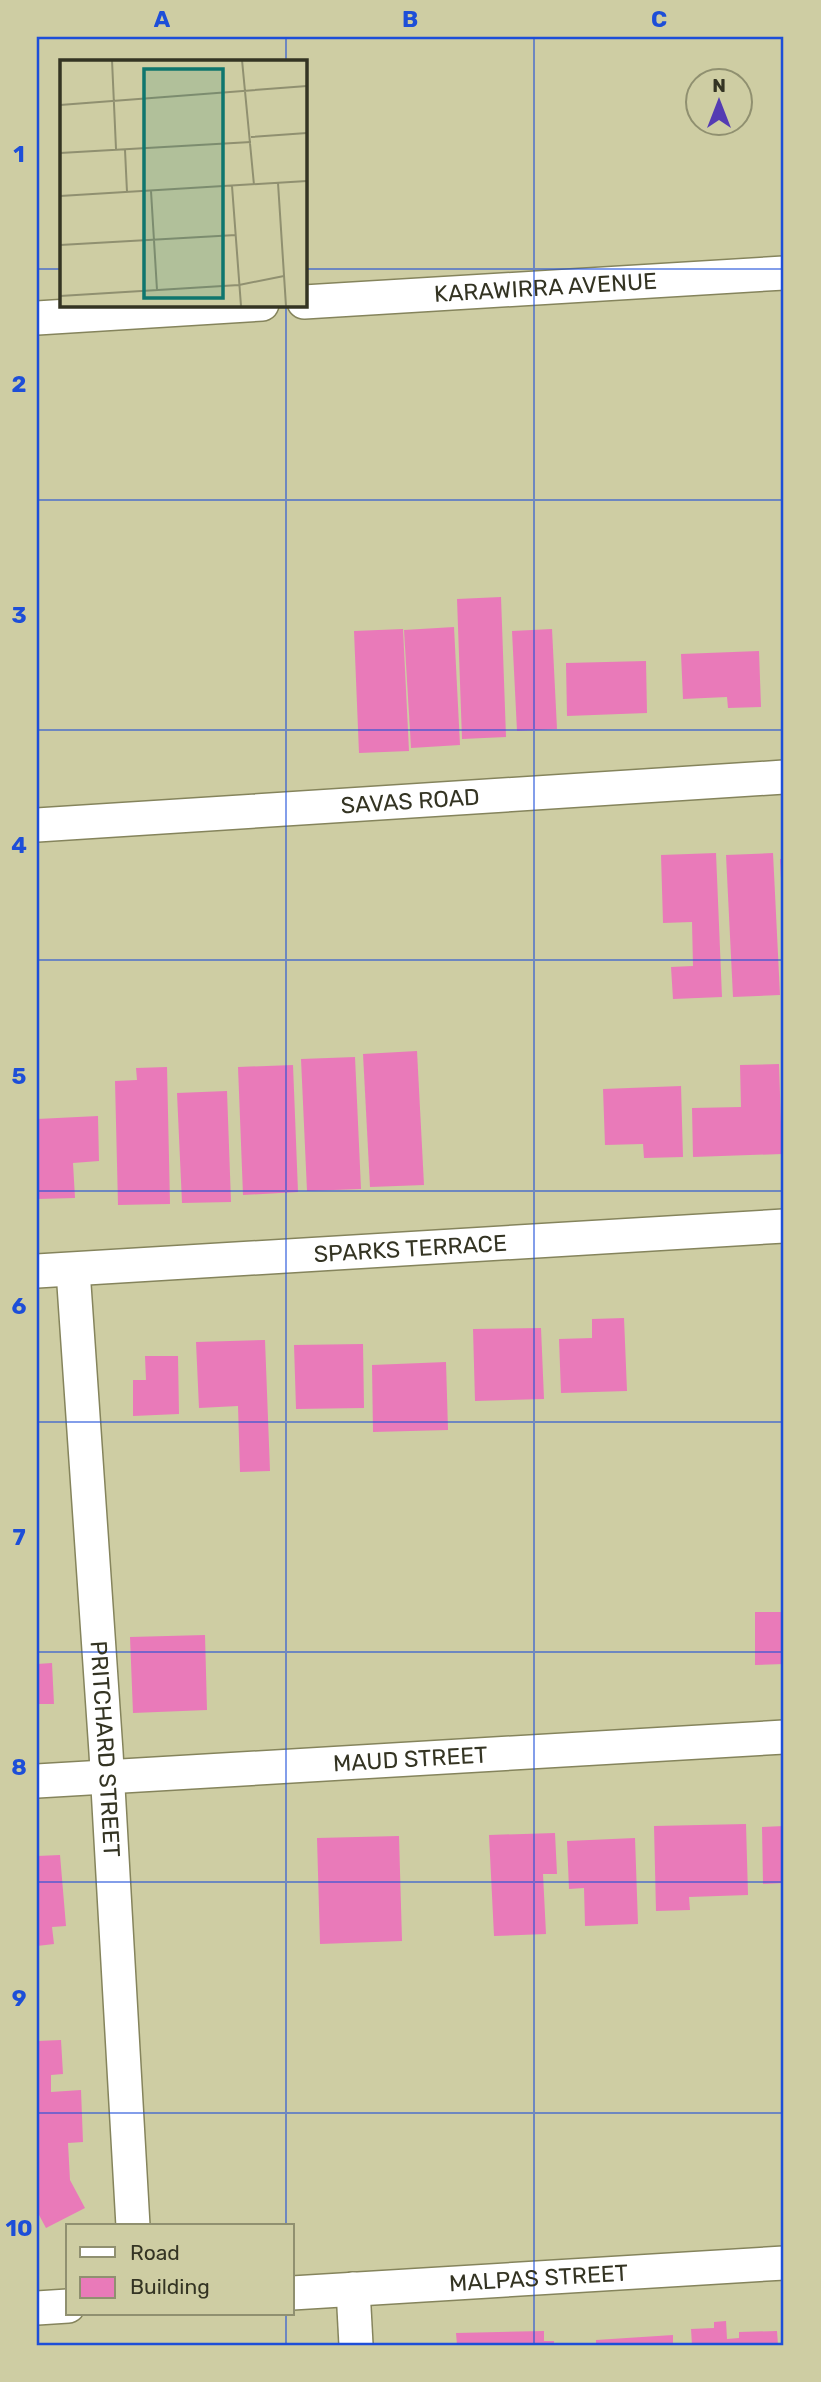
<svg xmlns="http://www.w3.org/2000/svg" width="821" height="2382" viewBox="0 0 821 2382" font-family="Rubik,sans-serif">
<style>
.building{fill:#e97ab9}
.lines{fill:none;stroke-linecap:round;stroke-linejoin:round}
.minor-casing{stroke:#85845c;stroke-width:36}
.minor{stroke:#fff;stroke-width:33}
.grid{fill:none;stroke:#1d4ed8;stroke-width:2;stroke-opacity:0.55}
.labels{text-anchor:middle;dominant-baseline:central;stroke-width:5;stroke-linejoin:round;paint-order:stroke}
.street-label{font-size:23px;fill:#343423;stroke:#cecda3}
.inset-road{fill:none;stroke:#909070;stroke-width:2}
.view{fill:#0f766e;fill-opacity:0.15;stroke:#0f766e;stroke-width:3.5}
.inset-edge{fill:none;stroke:#343423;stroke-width:3.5}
.neatline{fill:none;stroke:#1d4ed8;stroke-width:2.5}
.grid-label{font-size:23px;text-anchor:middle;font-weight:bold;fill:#1d4ed8}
</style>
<rect width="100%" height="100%" fill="#cecda3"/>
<!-- building -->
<g class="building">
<polygon points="501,597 506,737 462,739 457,599"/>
<polygon points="454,627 460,745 411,748 404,630"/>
<polygon points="403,629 409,751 359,753 354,631"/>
<polygon points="552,629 557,729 517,731 512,631"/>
<polygon points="759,651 761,707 728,708 727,697 683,699 681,654"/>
<polygon points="646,661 647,713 567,716 566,663"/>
<polygon points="716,853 722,997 673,999 671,967 693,966 692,922 663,923 661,855"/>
<polygon points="773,853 780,995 733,997 726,855"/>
<polygon points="780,859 784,859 784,898 782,898"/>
<polygon points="417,1051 424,1185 370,1187 363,1054"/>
<polygon points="355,1057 361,1189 307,1191 301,1059"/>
<polygon points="779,1064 782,1154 693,1157 692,1108 741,1107 740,1065"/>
<polygon points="293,1065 298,1192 243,1195 238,1067"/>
<polygon points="167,1067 170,1204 118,1205 115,1081 137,1080 136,1068"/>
<polygon points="681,1086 683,1157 644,1158 643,1144 605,1145 603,1089"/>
<polygon points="227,1091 231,1202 182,1203 177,1093"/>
<polygon points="98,1116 99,1161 73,1163 75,1198 37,1199 37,1119"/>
<polygon points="624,1318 627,1391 561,1393 559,1339 592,1338 592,1319"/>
<polygon points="541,1328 544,1399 475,1401 473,1329"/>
<polygon points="265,1340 270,1471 240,1472 238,1406 199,1408 196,1342"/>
<polygon points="363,1344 364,1408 296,1409 294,1345"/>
<polygon points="145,1356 178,1356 179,1414 133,1416 133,1380 146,1380"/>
<polygon points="446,1362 448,1430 373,1432 372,1365"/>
<polygon points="755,1612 784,1612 784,1664 755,1665"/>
<polygon points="205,1635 207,1710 133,1713 130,1637"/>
<polygon points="52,1663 54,1704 37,1704 37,1664"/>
<polygon points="746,1824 748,1895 689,1897 690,1910 656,1911 654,1826"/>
<polygon points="784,1826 784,1883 763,1884 762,1827"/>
<polygon points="555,1833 557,1874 543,1874 546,1934 494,1936 489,1835"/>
<polygon points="399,1836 402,1941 320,1944 317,1838"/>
<polygon points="635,1838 638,1924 585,1926 584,1888 569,1889 567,1841"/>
<polygon points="60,1855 66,1926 52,1927 54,1944 37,1946 37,1856"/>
<polygon points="61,2040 63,2074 51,2075 51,2092 81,2090 83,2142 68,2143 70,2180 85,2208 46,2228 39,2215 37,2216 37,2041"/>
<polygon points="726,2321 727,2339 739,2338 739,2332 777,2331 778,2345 692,2345 691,2329 714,2328 714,2322"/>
<polygon points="544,2331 544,2341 554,2341 554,2345 457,2345 456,2333"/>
<polygon points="673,2335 673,2345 596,2345 596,2340"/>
</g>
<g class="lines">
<defs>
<g id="minor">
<path id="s1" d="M 304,302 L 784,273"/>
<polyline points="37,318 262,304"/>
<path id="s2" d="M 37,825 L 784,777"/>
<path id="s3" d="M 73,1270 L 106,1752 L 133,2226"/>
<path id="s4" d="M 37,1271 L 784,1226"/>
<path id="s5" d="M 37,1781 L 784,1737"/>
<polyline points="353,2289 356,2345"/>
<path id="s6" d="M 292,2293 L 784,2263"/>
<polyline points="37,2308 68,2306"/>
</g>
</defs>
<!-- minor casing -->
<use href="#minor" class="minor-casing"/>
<!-- minor -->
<use href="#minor" class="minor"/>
</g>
<!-- grid -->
<path class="grid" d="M 286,37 L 286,61M 534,37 L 534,2345M 37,269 L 61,269M 304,269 L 784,269M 286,304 L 286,2226M 37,500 L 784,500M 37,730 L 784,730M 37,960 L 784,960M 37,1191 L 784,1191M 37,1422 L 784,1422M 37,1652 L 784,1652M 37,1882 L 784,1882M 37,2113 L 784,2113M 286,2314 L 286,2345"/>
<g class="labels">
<!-- street labels -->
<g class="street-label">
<text stroke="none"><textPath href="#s1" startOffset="242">KARAWIRRA AVENUE</textPath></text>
<text stroke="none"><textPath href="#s2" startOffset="374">SAVAS ROAD</textPath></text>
<text stroke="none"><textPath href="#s4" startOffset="374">SPARKS TERRACE</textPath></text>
<text stroke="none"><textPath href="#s3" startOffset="480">PRITCHARD STREET</textPath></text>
<text stroke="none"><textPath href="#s5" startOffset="374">MAUD STREET</textPath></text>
<text stroke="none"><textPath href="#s6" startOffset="247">MALPAS STREET</textPath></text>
</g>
</g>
<!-- overview -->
<g transform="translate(60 60)">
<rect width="247" height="247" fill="#cecda3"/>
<path class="inset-road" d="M 52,0 L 56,89M 182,0 L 194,125M 0,45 L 247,26M 191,77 L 247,73M 65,90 L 67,132M 0,93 L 191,82M 218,123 L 226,246M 172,126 L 181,246M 91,131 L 97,230M 0,136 L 247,121M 0,185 L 176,175M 0,236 L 179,225 L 224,216"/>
<path class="view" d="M 84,9 L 163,9 L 163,238 L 84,238 Z"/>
<rect width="247" height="247" class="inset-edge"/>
</g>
<!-- border -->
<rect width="821" height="2382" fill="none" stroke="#cecda3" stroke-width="77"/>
<!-- legend -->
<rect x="66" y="2224" width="228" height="91" fill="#cecda3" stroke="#909070" stroke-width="2"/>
<rect x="80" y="2247" width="35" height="10" fill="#ffffff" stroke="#909070" stroke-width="2"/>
<text x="130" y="2260" font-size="21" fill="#343423">Road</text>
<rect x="80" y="2277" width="35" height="21" fill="#e97ab9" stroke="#909070" stroke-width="2"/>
<text x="130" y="2294" font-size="21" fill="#343423">Building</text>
<!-- north arrow -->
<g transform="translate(719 102)"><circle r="33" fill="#cecda3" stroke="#909070" stroke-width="2"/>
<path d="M0-5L12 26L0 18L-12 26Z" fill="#543bb3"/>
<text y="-10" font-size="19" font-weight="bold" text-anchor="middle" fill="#343423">N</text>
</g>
<rect x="38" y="38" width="744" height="2306" class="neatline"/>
<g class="grid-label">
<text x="162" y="27">A</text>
<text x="410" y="27">B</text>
<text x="659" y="27">C</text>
<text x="19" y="162">1</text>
<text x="19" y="392">2</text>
<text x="19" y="623">3</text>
<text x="19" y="853">4</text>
<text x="19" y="1084">5</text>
<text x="19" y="1314">6</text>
<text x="19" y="1545">7</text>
<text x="19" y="1775">8</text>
<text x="19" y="2006">9</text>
<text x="19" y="2236">10</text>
</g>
</svg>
